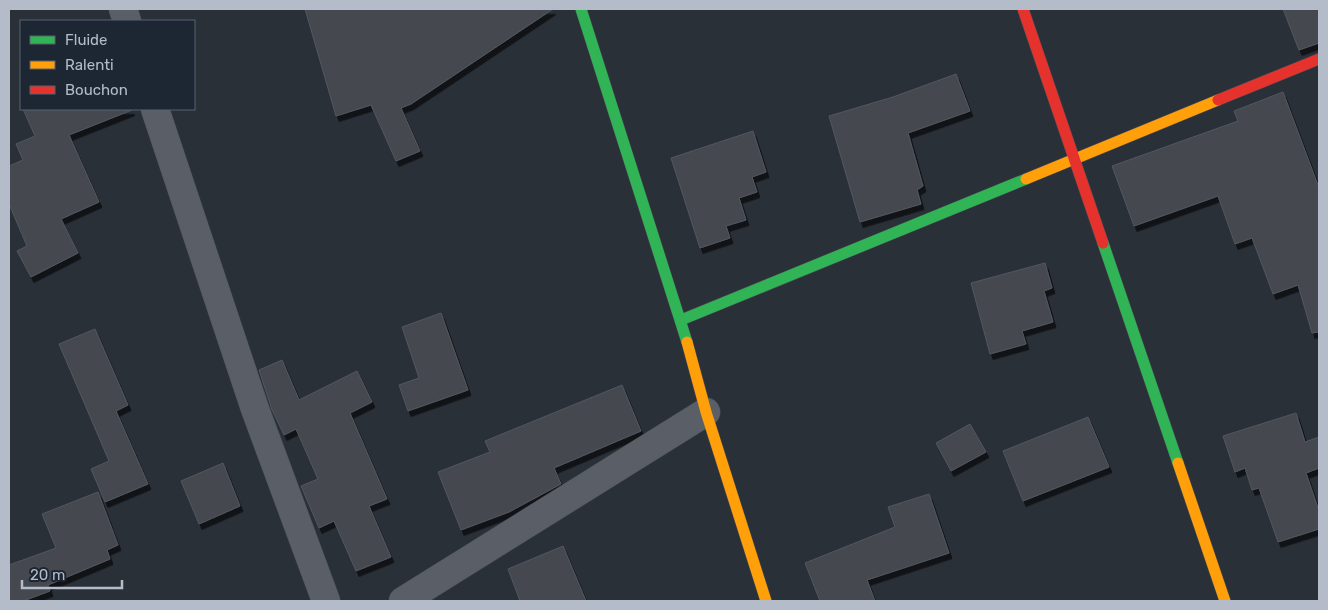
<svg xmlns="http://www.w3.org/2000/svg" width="1328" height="610" viewBox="0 0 1328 610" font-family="Rubik,sans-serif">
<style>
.building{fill:#444950;stroke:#52575f;filter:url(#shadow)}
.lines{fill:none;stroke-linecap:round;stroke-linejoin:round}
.street-casing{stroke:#484c53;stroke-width:29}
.fast-casing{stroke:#484c53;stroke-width:12}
.slow-casing{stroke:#484c53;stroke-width:12}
.jam-casing{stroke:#484c53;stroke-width:12}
.street{stroke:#5a5e66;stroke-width:28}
.fast{stroke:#30b455;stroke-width:11}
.slow{stroke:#ff9f0a;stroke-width:11}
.jam{stroke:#e5322d;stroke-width:11}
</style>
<defs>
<filter id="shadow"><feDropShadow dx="3" dy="5.5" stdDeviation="0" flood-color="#0009"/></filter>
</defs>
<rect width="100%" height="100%" fill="#2a3038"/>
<!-- building -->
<g class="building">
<polygon points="305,9 553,9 411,104 401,108 420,151 396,161 371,105 336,116"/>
<polygon points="1283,9 1319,9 1319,43 1299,50"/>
<polygon points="956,74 970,111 908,133 923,186 917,190 921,204 860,222 829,116 893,97"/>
<polygon points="1283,92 1319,188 1319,332 1312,333 1298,285 1273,294 1252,238 1235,244 1218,196 1134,226 1112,166 1238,121 1234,111"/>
<polygon points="23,109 131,109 132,110 69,135 99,202 61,219 78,253 31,277 17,251 27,246 9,204 9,166 23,160 16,144 35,136"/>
<polygon points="753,131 766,172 752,177 757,192 739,198 746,220 726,226 730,238 700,248 671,158"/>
<polygon points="1045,263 1052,288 1044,291 1053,322 1022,331 1026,344 990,354 971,283"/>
<polygon points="441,313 468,390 408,411 399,385 419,378 402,327"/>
<polygon points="95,329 128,405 116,411 148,484 105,502 91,469 109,461 59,344"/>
<polygon points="282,360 299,400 357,371 372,402 350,413 387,499 369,506 391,557 356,571 334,521 319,528 301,486 318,479 296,429 284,435 272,410 259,370"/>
<polygon points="622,385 641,431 554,468 561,484 509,512 461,530 438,472 490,452 485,441"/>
<polygon points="1296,413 1305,442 1319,437 1319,468 1306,473 1319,511 1319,529 1278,542 1259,488 1252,490 1245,468 1235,472 1223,436"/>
<polygon points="1088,417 1109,467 1023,501 1003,451"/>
<polygon points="970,424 986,452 951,471 936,443"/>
<polygon points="223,463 240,506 199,524 181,481"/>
<polygon points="98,492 118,545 107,550 110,559 48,585 50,591 23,601 9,601 9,565 56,548 42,514"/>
<polygon points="929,494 949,553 867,580 875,601 820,601 805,563 895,527 888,507"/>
<polygon points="563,546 586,601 520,601 508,569"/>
</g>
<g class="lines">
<defs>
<g id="street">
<polyline points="123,9 127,21"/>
<polyline points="155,109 255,409 326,601"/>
<polyline points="403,601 706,412"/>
</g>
<g id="fast">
<polyline points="581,9 687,342"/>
<polyline points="1103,243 1178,463"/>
<polyline points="681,320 1026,179"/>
</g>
<g id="slow">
<polyline points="1026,179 1218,100"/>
<polyline points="687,342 706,412 766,601"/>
<polyline points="1178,463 1225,601"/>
</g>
<g id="jam">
<polyline points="1023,9 1103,243"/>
<polyline points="1218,100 1319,59"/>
</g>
</defs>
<!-- street casing -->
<use href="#street" class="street-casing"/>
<!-- fast casing -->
<use href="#fast" class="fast-casing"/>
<!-- slow casing -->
<use href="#slow" class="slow-casing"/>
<!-- jam casing -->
<use href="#jam" class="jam-casing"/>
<!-- street -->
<use href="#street" class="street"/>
<!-- fast -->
<use href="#fast" class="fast"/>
<!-- slow -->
<use href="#slow" class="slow"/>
<!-- jam -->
<use href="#jam" class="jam"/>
</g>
<!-- border -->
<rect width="1328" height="610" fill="none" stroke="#b4bcc9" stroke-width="20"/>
<!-- legend -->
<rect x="20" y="20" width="175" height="90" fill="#1d2633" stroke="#59626f"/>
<rect x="30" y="36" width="25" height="8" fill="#30b455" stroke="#59626f"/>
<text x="65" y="45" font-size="15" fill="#b4bcc9">Fluide</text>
<rect x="30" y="61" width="25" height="8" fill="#ff9f0a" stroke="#59626f"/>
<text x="65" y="70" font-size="15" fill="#b4bcc9">Ralenti</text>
<rect x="30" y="86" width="25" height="8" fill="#e5322d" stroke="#59626f"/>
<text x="65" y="95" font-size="15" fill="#b4bcc9">Bouchon</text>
<!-- scale -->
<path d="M22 580v8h100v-8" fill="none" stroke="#b4bcc9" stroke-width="2.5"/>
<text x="30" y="580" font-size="15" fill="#b4bcc9" stroke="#1d2633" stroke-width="4" paint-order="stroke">20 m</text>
</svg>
